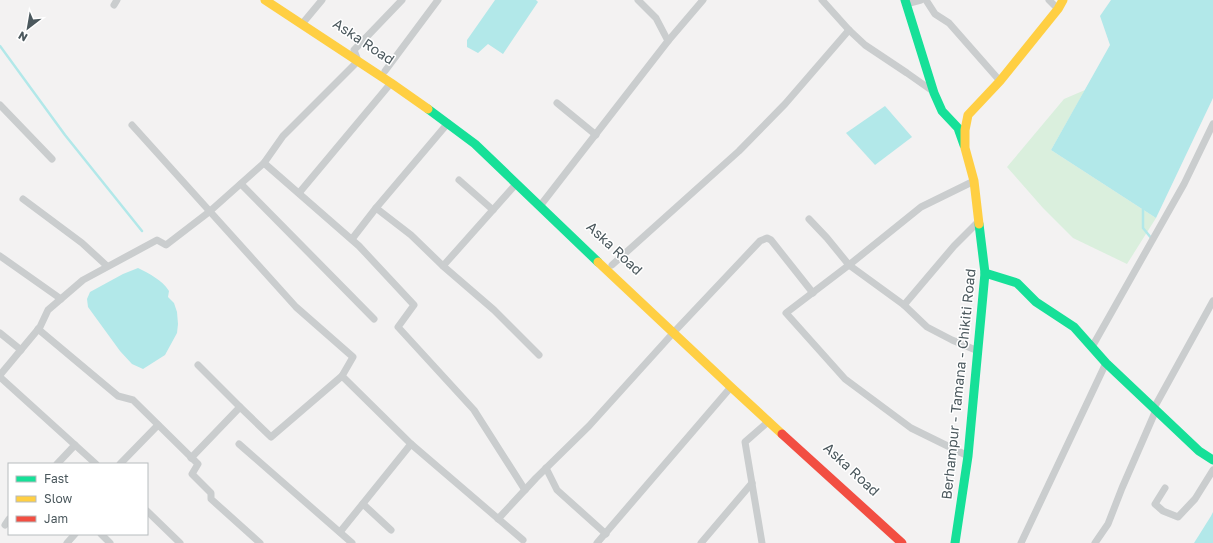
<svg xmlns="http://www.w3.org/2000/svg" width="1213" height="543" viewBox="0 0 1213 543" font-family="'Golos Text',sans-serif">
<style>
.green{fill:#daefdd}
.water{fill:#b2e8e9}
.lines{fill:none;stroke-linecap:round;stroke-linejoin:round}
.stream{stroke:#b2e8e9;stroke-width:2.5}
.street{stroke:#cacdce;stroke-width:7}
.fast{stroke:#16e098;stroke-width:9}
.slow{stroke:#ffcf43;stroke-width:9}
.jam{stroke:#f24e42;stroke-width:9}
.labels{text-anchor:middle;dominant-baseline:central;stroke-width:3;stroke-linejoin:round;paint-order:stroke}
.street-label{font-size:14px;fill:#4b585d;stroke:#fff}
</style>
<rect width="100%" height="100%" fill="#f3f2f2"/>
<!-- green -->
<polygon class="green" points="1085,90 1051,150 1156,218 1127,264 1073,238 1043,208 1007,167 1064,99"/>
<!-- water -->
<g class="water">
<polygon points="495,0 536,0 538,2 503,54 488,44 478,53 467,47 467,40"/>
<polygon points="1111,0 1213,0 1213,98 1156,218 1051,150 1110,45 1100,16"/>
<polygon points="885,106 912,137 875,165 846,133"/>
<path d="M 138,268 C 150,274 162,280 169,291 L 168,297 L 174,303 L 177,312 L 178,324 L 177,333 L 165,355 L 143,369 L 132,364 L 120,351 L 88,307 L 87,299 L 90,292 L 123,274 Z"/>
<polygon points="1213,512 1213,543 1194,543 1211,516"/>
</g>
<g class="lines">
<!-- stream -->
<g class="stream">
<polyline points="0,46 65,135 142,231"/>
<polyline points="1143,207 1143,228 1152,239"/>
</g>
<!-- street -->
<g class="street">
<polyline points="638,0 656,18 668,41"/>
<polyline points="822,0 849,30 865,45 907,73 934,92"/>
<polyline points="926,0 935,14 949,23 1000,81"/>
<polyline points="1049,0 1058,9"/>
<polyline points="906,4 921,0"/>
<polyline points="114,5 117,0"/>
<polyline points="302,24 322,0"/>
<polyline points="385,71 438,0"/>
<polyline points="557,103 596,135"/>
<polyline points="0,105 52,159"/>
<polyline points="132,125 296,307 353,357 342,376 411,444 523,540"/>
<polyline points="264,163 359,246 414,305 398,327 474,410 525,490"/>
<polyline points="459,180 493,210"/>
<polyline points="241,184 374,319"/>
<polyline points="299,193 391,83"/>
<polyline points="23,199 82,243 107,266"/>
<polyline points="540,206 668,41 703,0"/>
<polyline points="376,208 411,235 443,266 494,310 539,355"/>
<polyline points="809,219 827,238 849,265 904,305 927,327 952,340 978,351"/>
<polyline points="352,239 376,208 448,123"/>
<polyline points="0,256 61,299"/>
<polyline points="612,265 739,151 785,104 849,30"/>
<polyline points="443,266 516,184"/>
<polyline points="904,305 954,246 979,221"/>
<polyline points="38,329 118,396 133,400 198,464 192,474 211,493 211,499 260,543"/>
<polyline points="0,333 21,350"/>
<polyline points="1092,347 1184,184 1213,124"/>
<polyline points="198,365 240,407 271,437 342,376"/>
<polyline points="0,375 40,327 48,310 83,280 157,240 166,245 209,212 264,163 283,136 358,61 354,50 402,0"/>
<polyline points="0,377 96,464"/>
<polyline points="1154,408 1213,301"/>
<polyline points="239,444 352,543"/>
<polyline points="968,456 911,428 845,379 786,313 849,265 921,207 974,181"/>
<polyline points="191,458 240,407"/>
<polyline points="57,464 75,445"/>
<polyline points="120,464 158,425"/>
<polyline points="546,468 557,490 606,534"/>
<polyline points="1165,488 1155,504 1163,511 1178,517 1195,499 1213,470"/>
<polyline points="363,504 391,530"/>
<polyline points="147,511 180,543"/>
<polyline points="498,519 536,478 589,426 674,332 760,241 767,238 771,240 813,293"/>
<polyline points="5,525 9,519"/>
<polyline points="340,532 411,444"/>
<polyline points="101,534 110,543"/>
<polyline points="67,543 75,534"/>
<polyline points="597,543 731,387"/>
<polyline points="701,543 752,483"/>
<polyline points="762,543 745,442 769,421"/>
<polyline points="1021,543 1106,363"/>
<polyline points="1095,543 1108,524 1122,488 1156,410"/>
</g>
<!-- fast -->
<g class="fast">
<polyline points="905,0 934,93 942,111 958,128 964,145"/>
<polyline points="428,109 475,144 598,262"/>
<polyline points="985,273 1017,283 1036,302 1074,327 1106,363 1199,451 1213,460"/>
<polyline points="955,543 968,456 985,273 979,224"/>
</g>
<!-- slow -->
<g class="slow">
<polyline points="265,0 391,83 428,109"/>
<polyline points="979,224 974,181 965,148 965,130 968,115 1000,81 1058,9 1063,0"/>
<polyline points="598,262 731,387 782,434"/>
</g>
<!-- jam -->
<polyline class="jam" points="782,434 902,543"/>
</g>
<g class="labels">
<!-- street labels -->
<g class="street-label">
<text transform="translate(364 41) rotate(34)">Aska Road</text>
<text transform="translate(615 248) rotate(43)">Aska Road</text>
<text transform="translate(958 384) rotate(-84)">Berhampur - Tamana - Chikiti Road</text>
<text transform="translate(852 469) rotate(43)">Aska Road</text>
</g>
</g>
<!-- legend -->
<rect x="8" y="463" width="140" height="72" fill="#ffffff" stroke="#b7bcbe"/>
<rect x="16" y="476" width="20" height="6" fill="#16e098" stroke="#b7bcbe"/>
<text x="44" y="483" font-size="12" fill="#4b585d">Fast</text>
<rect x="16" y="496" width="20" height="6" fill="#ffcf43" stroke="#b7bcbe"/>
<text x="44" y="503" font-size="12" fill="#4b585d">Slow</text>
<rect x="16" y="516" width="20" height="6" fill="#f24e42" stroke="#b7bcbe"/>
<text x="44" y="523" font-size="12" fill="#4b585d">Jam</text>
<!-- north arrow -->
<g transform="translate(28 28) rotate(211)" stroke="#ffffff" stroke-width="3" paint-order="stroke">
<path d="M0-3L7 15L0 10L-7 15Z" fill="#4b585d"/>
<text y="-6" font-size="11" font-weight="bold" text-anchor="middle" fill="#4b585d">N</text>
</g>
</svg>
